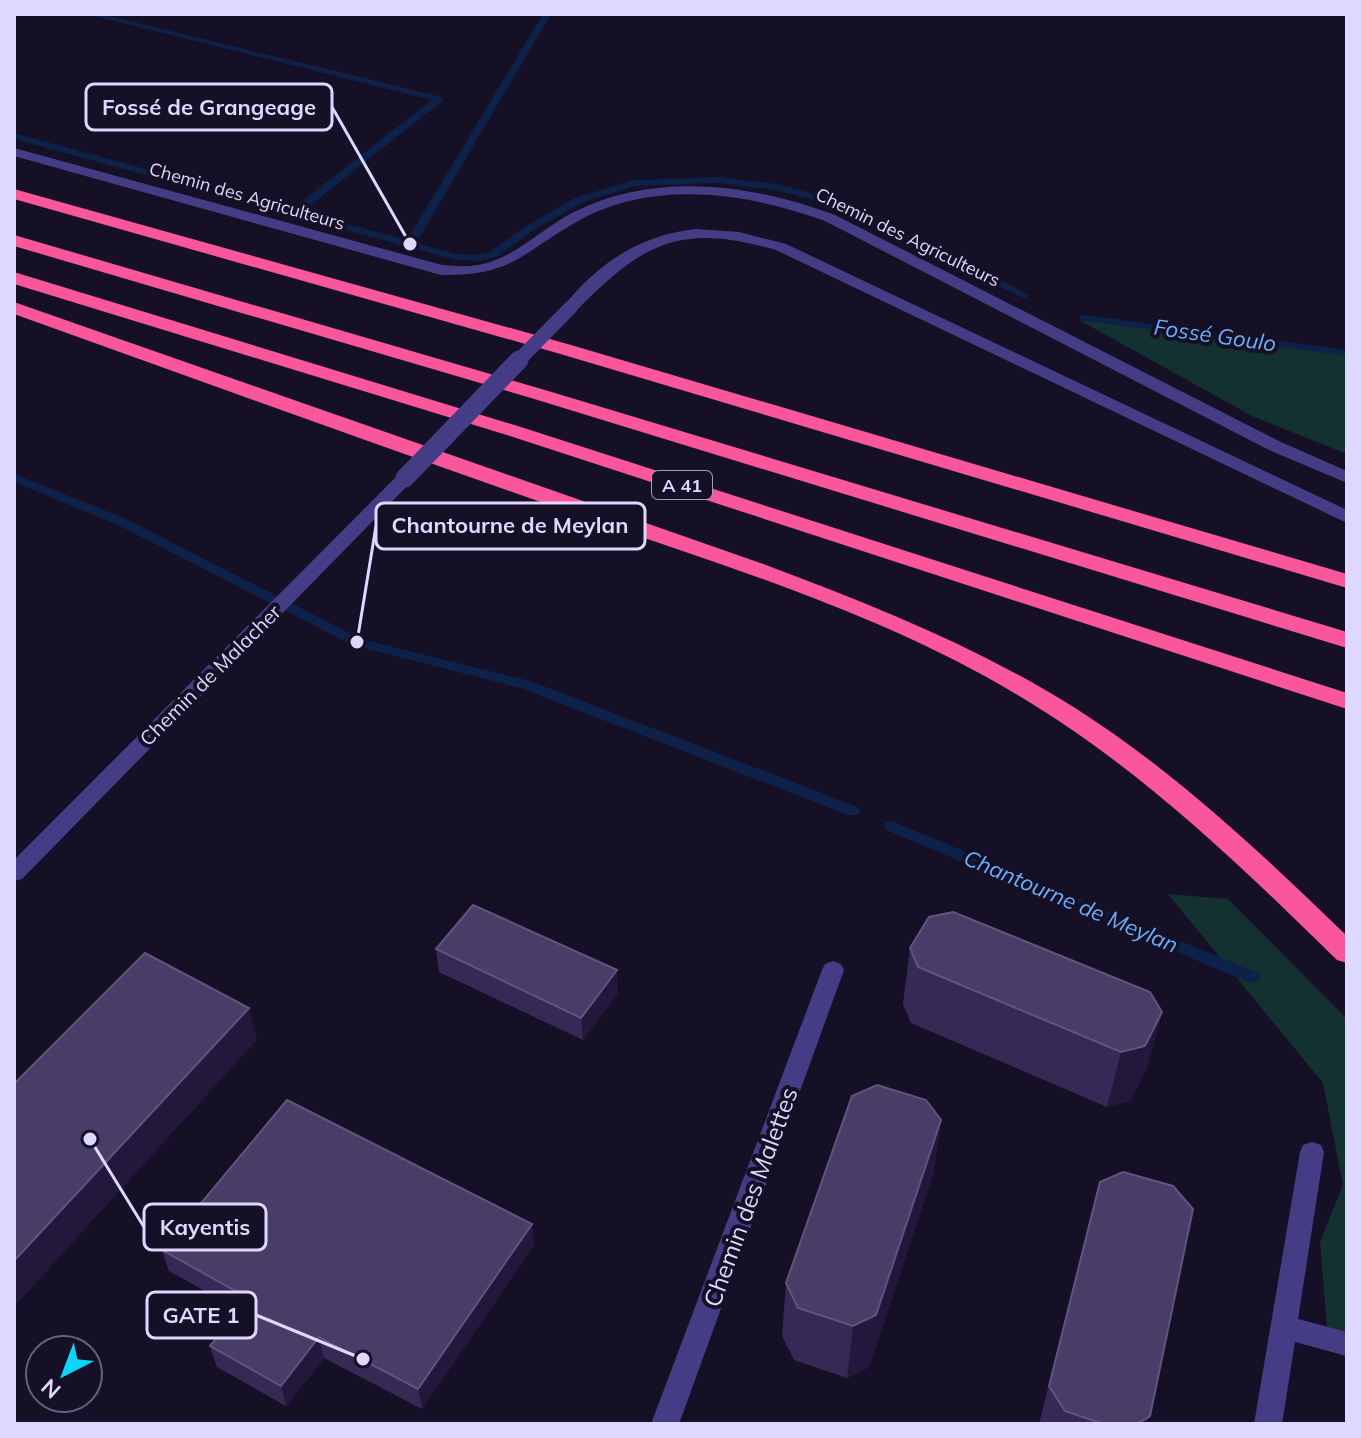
<svg xmlns="http://www.w3.org/2000/svg" width="1361" height="1438" viewBox="0 0 1361 1438" font-family="Mulish,sans-serif">
<style>
.green{fill:#143131}
.lines{fill:none;stroke-linecap:round;stroke-linejoin:round}
.stream{fill:#0e2149;fill-rule:evenodd}
.lane{fill:#443d85;fill-rule:evenodd}
.street{fill:#443d85;fill-rule:evenodd}
.highway{fill:#fa569c;fill-rule:evenodd}
.street-bridge-far1{stroke:#443d85;stroke-width:14}
.street-bridge{stroke:#443d85;stroke-width:19}
.wall{fill:#352a55}
.shaded-wall{fill:#21183b}
.building{fill:#473d67;stroke:#5f557f;stroke-width:2}
.labels{text-anchor:middle;dominant-baseline:central;stroke-width:8;stroke-linejoin:round;paint-order:stroke}
.far-street-label{font-size:18px;fill:#ded8fe;stroke:#161027}
.shield{fill:#161027;stroke:#a29cbe;stroke-width:2}
.shield-label{font-size:18px;font-weight:bold;fill:#ded8fe}
.street-label{font-size:20px;fill:#ded8fe;stroke:#161027}
.water-label{font-size:22px;font-style:italic;fill:#69affb;stroke:#161027}
.near-street-label{font-size:24px;fill:#ded8fe;stroke:#161027}
.leader{fill:none;stroke:#ded8fe;stroke-width:3}
.callout-dot{fill:#ded8fe;stroke:#161027;stroke-width:3}
.callout{fill:#161027;stroke:#ded8fe;stroke-width:3}
.callout-label{font-size:22px;text-anchor:middle;font-weight:bold;fill:#ded8fe}
</style>
<rect width="100%" height="100%" fill="#161027"/>
<!-- green -->
<g class="green">
<polygon points="1079,320 1347,351 1347,454 1252,416"/>
<polygon points="1168,894 1228,899 1347,1019 1347,1357 1329,1351 1320,1242 1343,1185 1323,1083"/>
</g>
<g class="lines">
<!-- stream -->
<g class="stream">
<polygon points="86,14 101,14 442,97 442,101 302,212 407,240 543,14 551,14 416,243 456,254 478,255 490,252 526,226 575,198 634,180 718,177 777,184 836,200 1030,295 1025,298 1021,297 828,204 776,190 718,183 635,186 583,202 534,230 498,256 478,261 456,260 14,139 14,133 292,209 432,100"/>
<polygon points="1084,315 1347,350 1347,356 1080,320 1080,316"/>
<polygon points="14,474 126,519 361,639 530,681 858,807 860,811 858,815 848,815 521,688 352,645 118,525 14,482"/>
<polygon points="891,821 1258,973 1260,977 1258,981 1252,983 1246,981 886,830 884,826 886,822"/>
</g>
<!-- lane -->
<g class="lane">
<polygon points="833,961 841,964 844,970 679,1424 651,1424 822,970 825,964"/>
<polygon points="1312,1142 1321,1145 1324,1152 1298,1319 1347,1332 1347,1356 1295,1342 1282,1424 1254,1424 1300,1152 1303,1145"/>
</g>
<!-- street -->
<g class="street">
<path d="M 14,148 L 442,265 C 454,266 466,267 478,265 C 514,259 542,228 574,212 C 656,171 752,184 835,215 L 1281,442 L 1347,471 L 1347,483 L 1269,450 L 825,221 C 748,193 655,179 580,220 C 522,252 514,276 441,275 L 14,156 Z"/>
<path d="M 696,229 L 739,232 L 786,244 L 1347,510 L 1347,523 L 776,250 C 680,222 643,243 577,310 L 565,310 L 563,307 C 598,263 640,235 696,229 Z"/>
<polygon points="405,473 414,478 411,482 22,879 14,881 14,860 399,474"/>
</g>
<!-- highway -->
<g class="highway">
<polygon points="14,189 571,345 1347,574 1347,588 557,353 14,199"/>
<polygon points="14,235 545,390 1347,632 1347,648 531,398 14,246"/>
<polygon points="14,272 524,428 1347,693 1347,709 510,436 14,284"/>
<path d="M 14,302 L 766,565 C 862,601 958,639 1047,691 C 1159,756 1255,847 1347,936 L 1347,963 L 1337,960 C 1243,868 1147,775 1034,705 C 892,616 729,568 572,513 C 386,448 200,381 14,314 Z"/>
</g>
<!-- street-bridge-far1 -->
<polyline class="street-bridge-far1" points="517,362 571,307"/>
<!-- street-bridge -->
<polyline class="street-bridge" points="405,478 519,360"/>
</g>
<!-- wall -->
<g class="wall">
<polygon points="910,948 1162,1012 1147,1067 1130,1101 1107,1107 911,1023 903,1004"/>
<polygon points="436,949 618,993 583,1040 439,972"/>
<polygon points="941,1120 933,1174 869,1367 847,1378 794,1360 782,1336 786,1283"/>
<polygon points="1100,1182 1147,1424 1039,1424"/>
<polygon points="532,1224 534,1245 422,1409 324,1358 286,1406 217,1367 210,1346 239,1310 169,1271 162,1250"/>
</g>
<!-- shaded-wall -->
<g class="shaded-wall">
<polygon points="617,970 618,993 583,1040 581,1018"/>
<polygon points="249,1008 257,1040 14,1307 14,1261"/>
<polygon points="1162,1012 1147,1067 1130,1101 1107,1107 1121,1052"/>
<polygon points="941,1120 933,1174 869,1367 847,1378 853,1326"/>
<polygon points="532,1224 534,1245 422,1409 418,1389"/>
<polygon points="319,1337 324,1358 286,1406 281,1386"/>
<polygon points="1150,1416 1147,1424 1137,1424"/>
</g>
<!-- building -->
<g class="building">
<polygon points="473,905 617,970 581,1018 436,949"/>
<polygon points="953,912 1150,992 1162,1012 1145,1046 1121,1052 918,967 910,948 929,917"/>
<polygon points="145,953 249,1008 14,1261 14,1084"/>
<polygon points="877,1085 926,1100 941,1120 876,1315 853,1326 798,1308 786,1283 852,1096"/>
<polygon points="287,1100 532,1224 418,1389 319,1337 281,1386 210,1346 248,1298 162,1250"/>
<polygon points="1123,1172 1173,1186 1193,1209 1150,1416 1137,1424 1103,1424 1065,1411 1049,1386 1100,1182"/>
</g>
<g class="labels">
<!-- far-street labels -->
<g class="far-street-label">
<text transform="translate(247 196) rotate(16)">Chemin des Agriculteurs</text>
<text transform="translate(908 237) rotate(26)">Chemin des Agriculteurs</text>
</g>
<!-- shield labels -->
<rect class="shield" x="652" y="471" width="60" height="28" rx="6"/>
<g class="shield-label">
<text x="682" y="485">A 41</text>
</g>
<!-- street labels -->
<g class="street-label">
<text transform="translate(210 675) rotate(-45)">Chemin de Malacher</text>
</g>
<!-- water labels -->
<g class="water-label">
<text transform="translate(1215 335) rotate(8)">Fossé Goulo</text>
<text transform="translate(1071 901) rotate(23)">Chantourne de Meylan</text>
</g>
<!-- near-street labels -->
<g class="near-street-label">
<text transform="translate(750 1197) rotate(-70)">Chemin des Malettes</text>
</g>
</g>
<!-- callouts -->
<path class="leader" d="M410 244L332 107M357 642L376 526M90 1139L144 1227M363 1359L256 1315"/>
<g class="callout-dot">
<circle cx="410" cy="244" r="8"/>
<circle cx="357" cy="642" r="8"/>
<circle cx="90" cy="1139" r="8"/>
<circle cx="363" cy="1359" r="8"/>
</g>
<g class="callout">
<rect x="86" y="84" width="246" height="46" rx="8"/>
<rect x="376" y="503" width="269" height="46" rx="8"/>
<rect x="144" y="1204" width="122" height="46" rx="8"/>
<rect x="147" y="1292" width="109" height="46" rx="8"/>
</g>
<g class="callout-label">
<text x="209" y="115">Fossé de Grangeage</text>
<text x="510" y="533">Chantourne de Meylan</text>
<text x="205" y="1235">Kayentis</text>
<text x="201" y="1323">GATE 1</text>
</g>
<!-- border -->
<rect width="1361" height="1438" fill="none" stroke="#ded8fe" stroke-width="32"/>
<!-- north arrow -->
<g transform="translate(64 1374) rotate(222)"><circle r="38" fill="#161027" stroke="#66607d" stroke-width="2"/>
<path d="M0-6L14 30L0 20L-14 30Z" fill="#0ad4f8"/>
<text y="-12" font-size="22" font-weight="bold" text-anchor="middle" fill="#ded8fe">N</text>
</g>
</svg>
